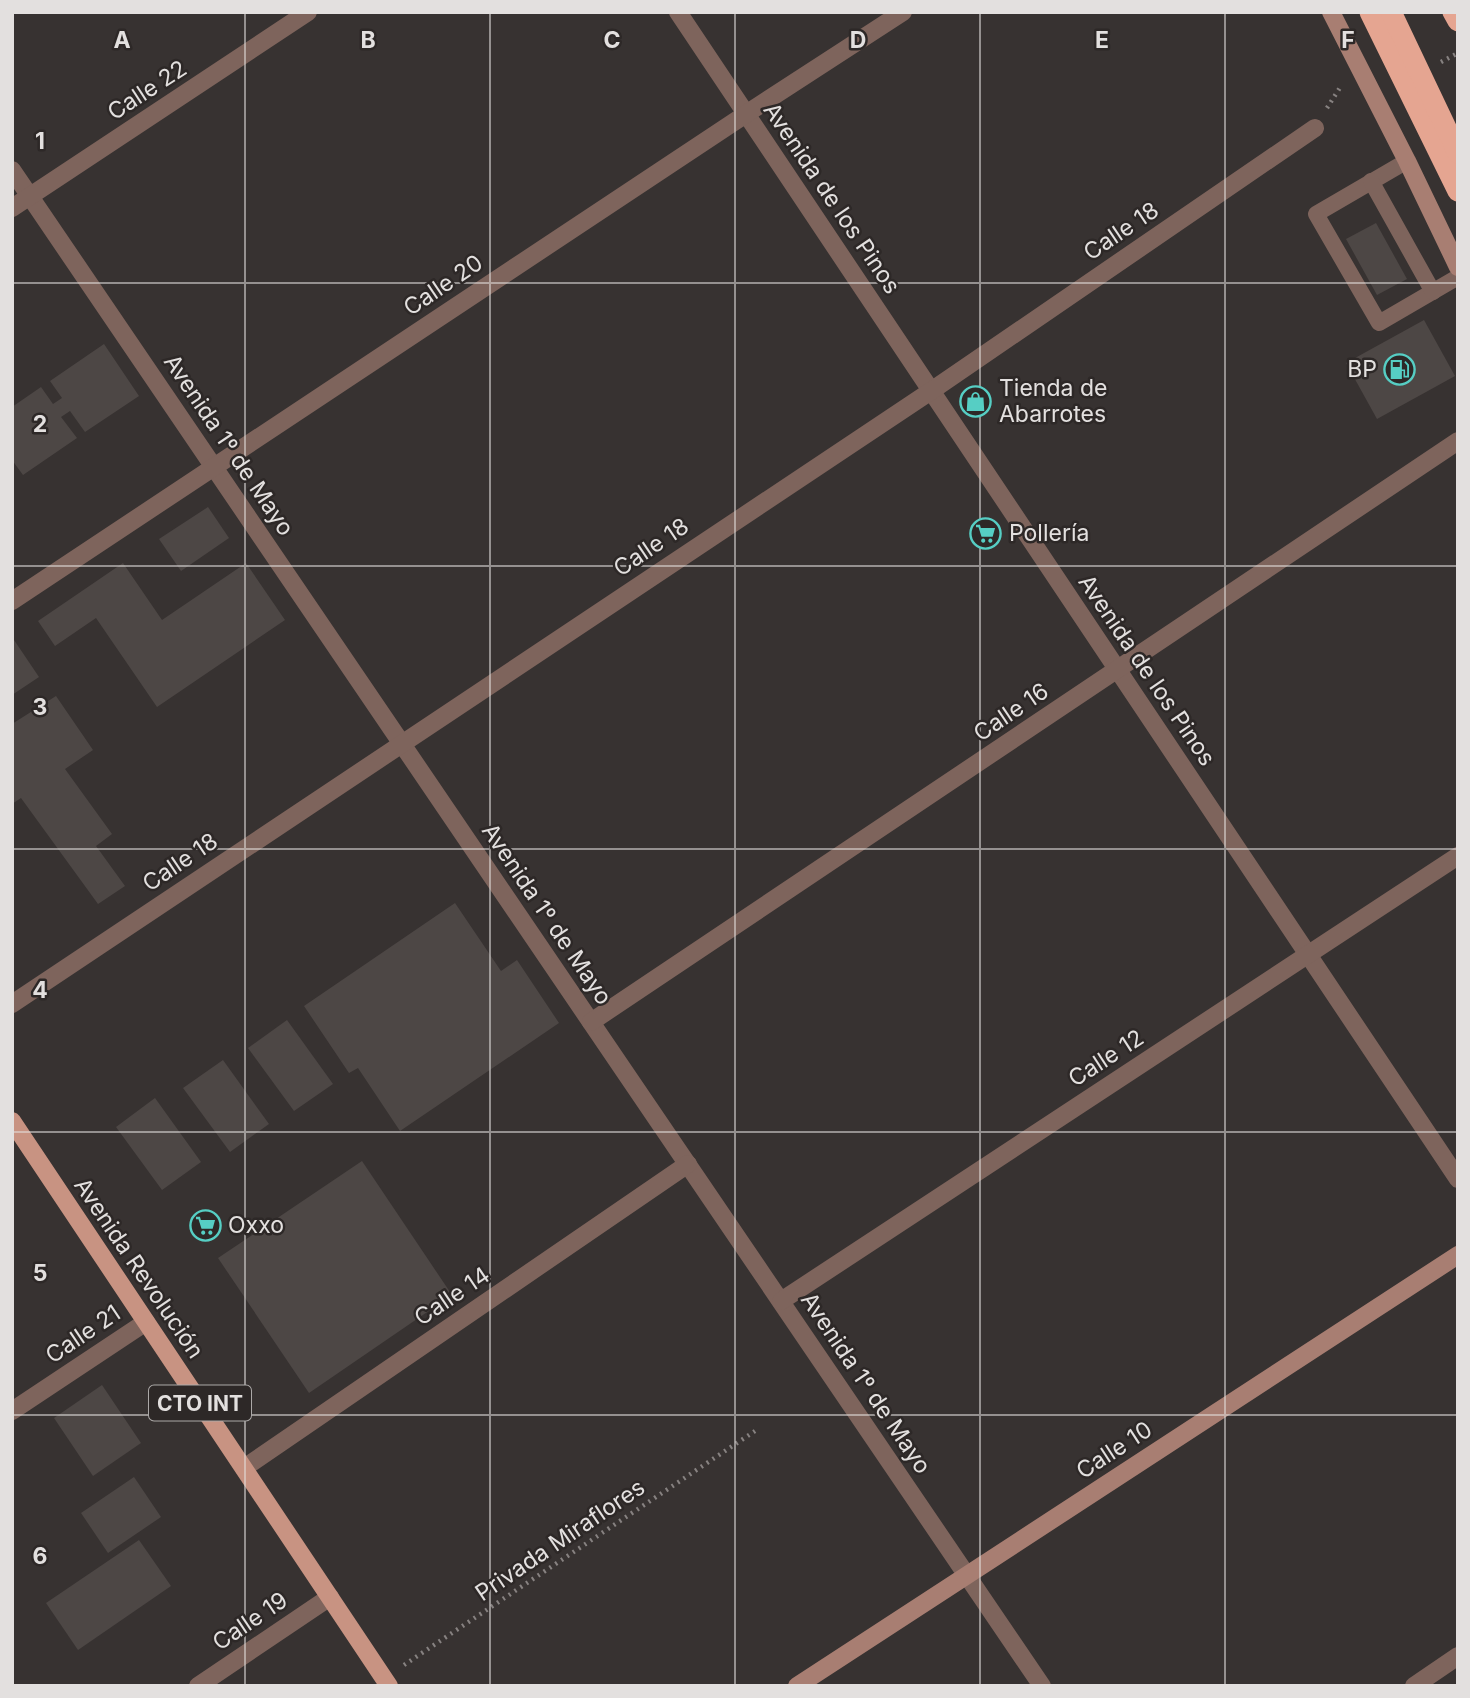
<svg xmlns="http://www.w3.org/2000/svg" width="1470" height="1698" viewBox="0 0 1470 1698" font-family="Inter,sans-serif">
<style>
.building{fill:#4d4745}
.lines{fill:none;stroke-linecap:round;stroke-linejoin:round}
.path{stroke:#878281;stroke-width:4.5;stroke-dasharray:2 5;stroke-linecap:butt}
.lane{stroke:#7e645c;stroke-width:16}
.street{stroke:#7e645c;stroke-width:18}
.secondary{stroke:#a87e72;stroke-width:18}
.primary{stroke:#c89382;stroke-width:18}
.highway{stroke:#e5a591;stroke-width:21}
.grid{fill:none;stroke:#e3e0df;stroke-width:2;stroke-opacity:0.55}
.labels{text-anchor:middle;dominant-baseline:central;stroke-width:5;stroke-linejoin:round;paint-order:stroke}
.shield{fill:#2d2827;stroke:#aca9a8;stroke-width:2}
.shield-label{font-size:21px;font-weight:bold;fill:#e3e0df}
.street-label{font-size:23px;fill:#e3e0df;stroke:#2d2827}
.poi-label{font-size:23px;fill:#e3e0df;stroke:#2d2827;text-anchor:start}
.grid-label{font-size:23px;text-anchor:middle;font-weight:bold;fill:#e3e0df;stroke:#2d2827;stroke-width:5;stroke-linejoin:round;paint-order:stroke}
</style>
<rect width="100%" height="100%" fill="#373231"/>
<!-- building -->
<g class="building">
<polygon points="1376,223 1407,279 1377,295 1346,239"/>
<polygon points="1424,320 1455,376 1377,419 1346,363"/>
<polygon points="104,344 139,396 85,432 70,411 61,417 77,438 23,475 12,460 12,407 41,387 53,404 62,398 50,381"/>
<polygon points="208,507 229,538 181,571 159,539"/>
<polygon points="123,563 162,620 246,563 285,620 157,707 96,618 55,646 38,621"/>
<polygon points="12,637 39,677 12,695"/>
<polygon points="56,696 93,750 65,769 112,834 96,846 125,886 98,904 21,798 12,804 12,724"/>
<polygon points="455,903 501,971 517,960 559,1023 400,1131 358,1068 349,1073 304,1006"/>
<polygon points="287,1020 333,1084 294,1111 248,1048"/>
<polygon points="223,1060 269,1124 230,1152 183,1088"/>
<polygon points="155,1098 201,1162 162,1190 116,1127"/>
<polygon points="362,1161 452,1295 309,1393 218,1258"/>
<polygon points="102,1385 141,1443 93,1476 54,1418"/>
<polygon points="134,1477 161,1517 108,1553 81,1513"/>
<polygon points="139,1540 171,1586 78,1650 46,1603"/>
</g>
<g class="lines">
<!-- path -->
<g class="path">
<polyline points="1441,62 1458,53"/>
<polyline points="1327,108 1341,86"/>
<polyline points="404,1665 755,1431"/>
</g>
<!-- lane -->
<g class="lane">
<polyline points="1407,161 1316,214 1379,323 1458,277"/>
<polyline points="1371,181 1433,292"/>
</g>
<!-- street -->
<g class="street">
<polyline points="678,12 1458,1179"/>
<polyline points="12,170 1042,1686"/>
<polyline points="12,208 308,12"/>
<polyline points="12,601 746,114 903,12"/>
<polyline points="12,1004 931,391 1315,128"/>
<polyline points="591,1022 1458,441"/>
<polyline points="781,1301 1458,856"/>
<polyline points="12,1411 146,1322"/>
<polyline points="244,1468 688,1164"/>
<polyline points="198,1686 330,1597"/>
<polyline points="1414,1686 1458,1656"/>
</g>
<!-- secondary -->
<g class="secondary">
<polyline points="1331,12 1407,161 1458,267"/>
<polyline points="797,1686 1458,1255"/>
</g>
<!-- primary -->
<polyline class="primary" points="12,1121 389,1686"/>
<!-- highway -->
<g class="highway">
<polyline points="1370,12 1458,191"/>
<polyline points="1391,12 1458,153"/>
<polyline points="1453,12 1458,21"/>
</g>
</g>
<!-- grid -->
<path class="grid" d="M 245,12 L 245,1686M 490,12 L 490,1686M 735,12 L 735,1686M 980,12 L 980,1686M 1225,12 L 1225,1686M 12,283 L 1458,283M 12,566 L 1458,566M 12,849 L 1458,849M 12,1132 L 1458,1132M 12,1415 L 1458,1415"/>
<!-- icons -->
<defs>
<symbol id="fuel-ring" viewBox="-11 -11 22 22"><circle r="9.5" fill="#2d2827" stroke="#56cec4" stroke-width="1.5"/><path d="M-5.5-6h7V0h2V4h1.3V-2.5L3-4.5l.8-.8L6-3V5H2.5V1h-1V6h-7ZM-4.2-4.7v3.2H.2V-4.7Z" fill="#56cec4"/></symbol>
<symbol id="shop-ring" viewBox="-11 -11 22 22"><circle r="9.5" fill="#2d2827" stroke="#56cec4" stroke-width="1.5"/><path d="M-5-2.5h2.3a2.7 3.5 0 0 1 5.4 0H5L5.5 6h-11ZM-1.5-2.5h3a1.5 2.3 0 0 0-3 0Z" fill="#56cec4"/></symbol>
<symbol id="supermarket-ring" viewBox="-11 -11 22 22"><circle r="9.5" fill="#2d2827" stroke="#56cec4" stroke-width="1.5"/><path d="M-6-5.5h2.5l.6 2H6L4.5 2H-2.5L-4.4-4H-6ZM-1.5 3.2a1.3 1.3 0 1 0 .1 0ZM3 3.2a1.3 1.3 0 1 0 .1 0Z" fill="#56cec4"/></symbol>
</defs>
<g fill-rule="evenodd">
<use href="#fuel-ring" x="1382" y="352" width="35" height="35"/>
<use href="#shop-ring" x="958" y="384" width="35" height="35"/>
<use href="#supermarket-ring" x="968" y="516" width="35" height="35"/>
<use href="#supermarket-ring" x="188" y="1208" width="35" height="35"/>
</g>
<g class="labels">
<!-- shield labels -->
<rect class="shield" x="149" y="1385.5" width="102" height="35" rx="5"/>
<g class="shield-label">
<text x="200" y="1403">CTO INT</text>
</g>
<!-- street labels -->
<g class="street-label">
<text transform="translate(147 90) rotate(-33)">Calle 22</text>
<text transform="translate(832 198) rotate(56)">Avenida de los Pinos</text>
<text transform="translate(1121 231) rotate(-34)">Calle 18</text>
<text transform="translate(443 285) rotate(-34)">Calle 20</text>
<text transform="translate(229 445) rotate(56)">Avenida 1º de Mayo</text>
<text transform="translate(651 547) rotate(-34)">Calle 18</text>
<text transform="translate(1147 670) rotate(56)">Avenida de los Pinos</text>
<text transform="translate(1011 712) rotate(-34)">Calle 16</text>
<text transform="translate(180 862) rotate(-34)">Calle 18</text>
<text transform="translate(547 914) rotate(56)">Avenida 1º de Mayo</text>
<text transform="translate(1106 1058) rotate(-33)">Calle 12</text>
<text transform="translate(139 1268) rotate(56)">Avenida Revolución</text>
<text transform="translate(452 1296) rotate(-34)">Calle 14</text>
<text transform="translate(83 1334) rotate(-34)">Calle 21</text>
<text transform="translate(866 1383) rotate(56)">Avenida 1º de Mayo</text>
<text transform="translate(1114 1450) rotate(-33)">Calle 10</text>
<text transform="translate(560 1540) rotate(-34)">Privada Miraflores</text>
<text transform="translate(250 1621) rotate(-34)">Calle 19</text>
</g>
<!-- poi labels -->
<g class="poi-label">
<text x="1377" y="369" text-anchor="end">BP</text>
<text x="999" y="388">Tienda de<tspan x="999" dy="26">Abarrotes</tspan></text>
<text x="1009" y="533">Pollería</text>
<text x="228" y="1225">Oxxo</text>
</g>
</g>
<g class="grid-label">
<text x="122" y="48">A</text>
<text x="368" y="48">B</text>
<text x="612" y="48">C</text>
<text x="858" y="48">D</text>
<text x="1102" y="48">E</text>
<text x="1348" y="48">F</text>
<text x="40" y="149">1</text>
<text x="40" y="432">2</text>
<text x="40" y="715">3</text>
<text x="40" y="998">4</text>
<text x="40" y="1281">5</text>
<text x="40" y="1564">6</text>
</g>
<!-- border -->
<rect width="1470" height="1698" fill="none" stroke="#e3e0df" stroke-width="28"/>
</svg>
